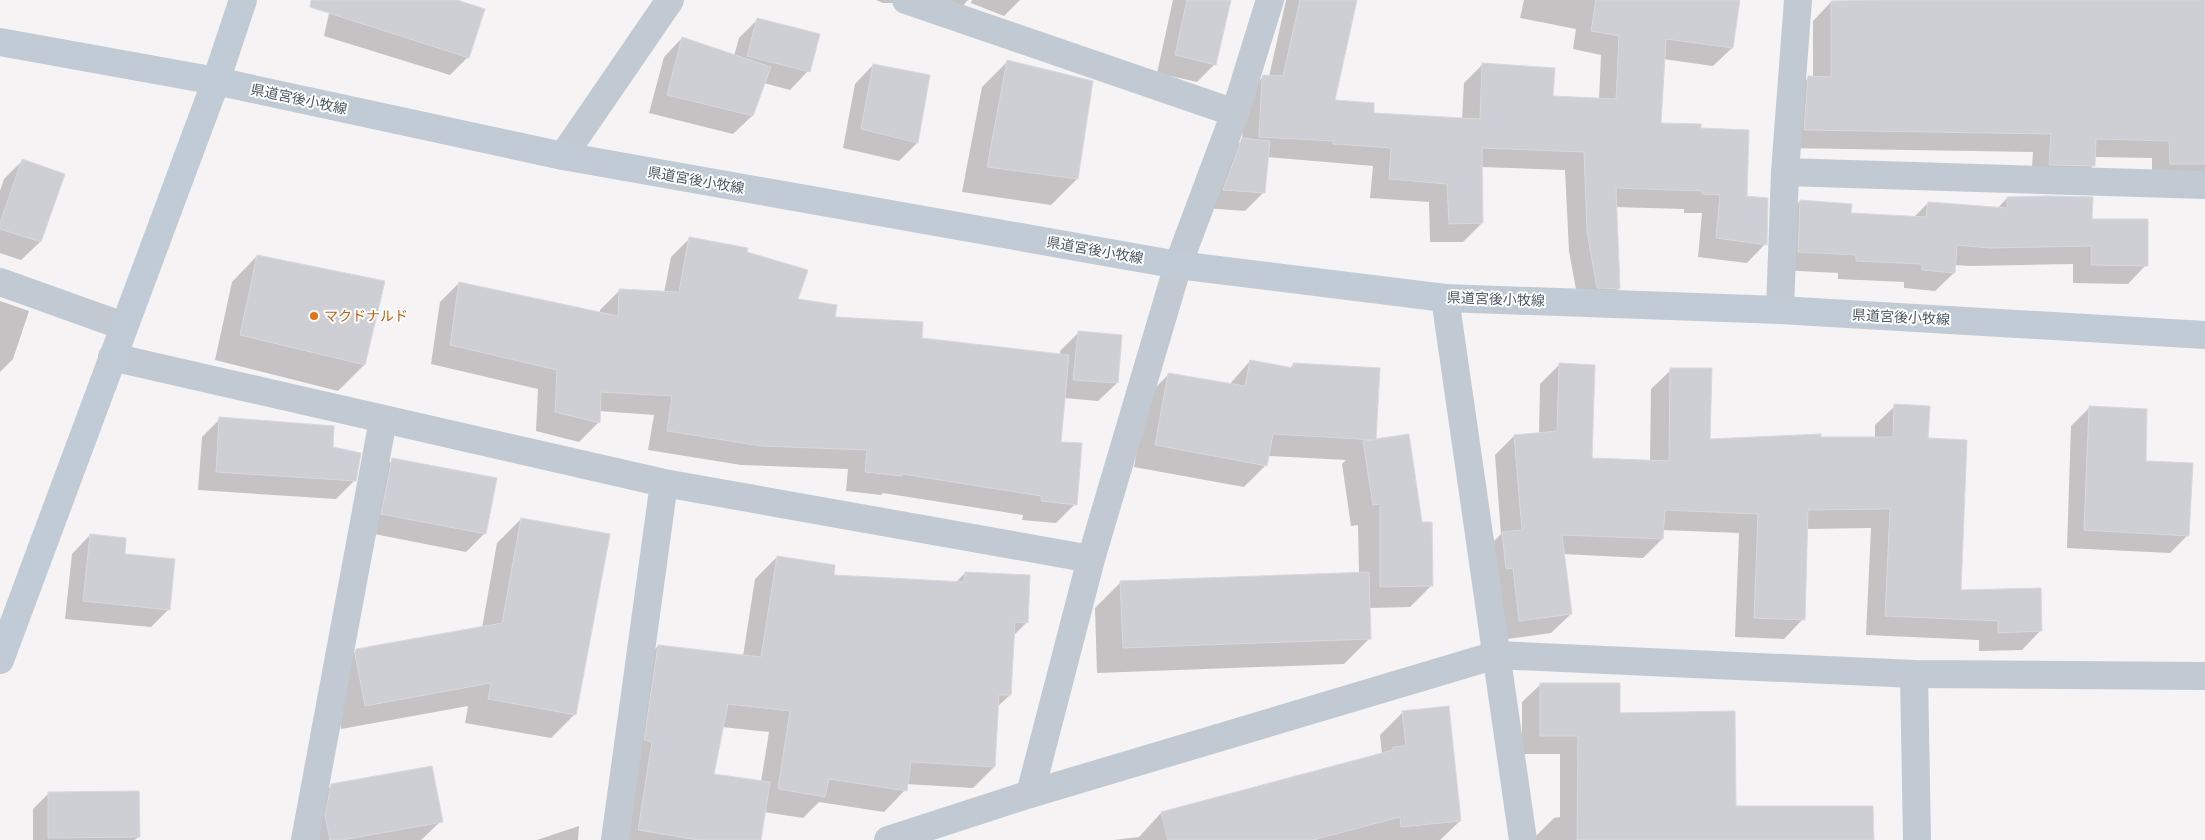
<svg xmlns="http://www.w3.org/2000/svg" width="2205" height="840" viewBox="0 0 2205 840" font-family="'PT Sans Narrow','Noto Sans JP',sans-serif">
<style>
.shadow{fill:#0003;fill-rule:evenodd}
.building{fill:#cdcfd5;stroke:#d7d9de}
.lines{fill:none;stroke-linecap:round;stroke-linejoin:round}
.street{stroke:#c1cad2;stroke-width:28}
.secondary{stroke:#c1cbd6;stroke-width:28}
.food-dot{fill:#e8710a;stroke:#fff;stroke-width:2}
.labels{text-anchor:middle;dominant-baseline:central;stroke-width:4;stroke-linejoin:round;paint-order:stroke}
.street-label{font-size:14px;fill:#4a5661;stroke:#fff}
.food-label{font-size:14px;fill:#c56008;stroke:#fff;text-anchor:start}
</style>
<rect width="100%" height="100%" fill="#f5f3f3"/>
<!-- shadow -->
<g class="shadow">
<polygon points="332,0 453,0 468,57 450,75 324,36"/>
<polygon points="876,0 968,0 948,22 892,3 883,3"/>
<polygon points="972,0 1020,0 1004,16 971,3"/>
<polygon points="1173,0 1229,0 1215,64 1197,82 1157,73"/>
<polygon points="1286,0 1355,0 1334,101 1372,114 1462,120 1464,83 1483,64 1552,98 1599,100 1601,55 1573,49 1576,29 1520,18 1524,0 1739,0 1732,48 1713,66 1663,59 1660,124 1699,129 1746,195 1744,197 1765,244 1747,263 1698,257 1702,213 1684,213 1684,209 1615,207 1619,288 1600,307 1579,306 1569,251 1565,170 1481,167 1482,223 1463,242 1430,242 1429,202 1370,198 1373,166 1267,157 1264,192 1245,211 1206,208 1224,158 1242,140 1245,95 1264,76 1269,77"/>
<polygon points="1862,0 2205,1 2205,171 2152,182 2152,158 2094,157 2094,165 2075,184 2031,182 2033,152 1786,148 1790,96 1808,78 1813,78 1813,21 1831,2 1862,2"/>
<polygon points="758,19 808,71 790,90 764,83 752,116 733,134 649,113 664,57 682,38 734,56 739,38"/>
<polygon points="1008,61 1091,82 1077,179 1051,205 962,192 982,87"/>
<polygon points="873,65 917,143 899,161 843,148 855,84"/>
<polygon points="23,160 63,175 40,242 21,260 0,253 0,191 4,179"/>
<polygon points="2007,198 2091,220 2146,265 2128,284 2073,283 2073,264 1971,266 1954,265 1954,273 1935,291 1904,288 1904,282 1838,279 1838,273 1780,270 1782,220 1800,201 1850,214 1914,217 1928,203 1997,209"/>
<polygon points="690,238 746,253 796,300 834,318 920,340 1060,355 1060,351 1079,332 1117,383 1098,401 1064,398 1059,443 1075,504 1056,523 1022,520 1023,515 883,493 881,495 846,491 848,469 741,465 648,450 654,415 599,411 598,423 579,442 536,431 538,389 431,364 440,302 459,283 600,313 600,310 619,291 664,293 671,257"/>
<polygon points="257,256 383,282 364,365 338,391 215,360 232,282"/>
<polygon points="0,301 29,311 13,359 0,372"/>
<polygon points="1250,361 1289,369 1294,364 1378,369 1374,441 1432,585 1410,607 1369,608 1370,638 1344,664 1097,673 1095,608 1121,582 1359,573 1358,525 1351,526 1342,464 1346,460 1268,456 1266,465 1244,487 1134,467 1147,396 1169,374 1229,385"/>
<polygon points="1560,364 1590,459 1650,462 1651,389 1671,370 1709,440 1875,438 1875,425 1895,406 1927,440 1959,591 2041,630 2022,650 1979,651 1979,640 1866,635 1871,528 1806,529 1803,619 1784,639 1735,637 1739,533 1663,530 1662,539 1643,558 1563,554 1571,614 1551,633 1500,640 1483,552 1501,534 1495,455 1514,436 1539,434 1540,384"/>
<polygon points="2089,408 2144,462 2188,535 2170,553 2067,548 2071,426"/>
<polygon points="220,419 332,448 355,480 336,499 198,490 202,437"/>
<polygon points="392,460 485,533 466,552 364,532 374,478"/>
<polygon points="521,519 575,714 551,738 465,723 468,706 341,729 333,675 357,650 482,628 497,543"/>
<polygon points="90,535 124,555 169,609 151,627 65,619 72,554"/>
<path d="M 777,557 L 832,577 L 955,583 L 965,573 L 1026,623 L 1013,636 L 1010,695 L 997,707 L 994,767 L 973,788 L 906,784 L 905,790 L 884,812 L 819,802 L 803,818 L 764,812 L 759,840 L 619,840 L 636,668 L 658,646 L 743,656 L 755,579 ZM 722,727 L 769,732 L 761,782 L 713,775 Z"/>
<polygon points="1540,685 1619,714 1735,807 1872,840 1536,840 1536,836 1554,818 1560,817 1560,754 1522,754 1522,702"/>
<polygon points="1403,712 1460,821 1440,840 1114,840 1139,837 1161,813 1382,754 1380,735"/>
<polygon points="332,785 441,821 421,840 309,840 313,804"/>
<polygon points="49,793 139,836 135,840 33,840 33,809"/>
<polygon points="579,826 578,840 537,840"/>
</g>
<!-- building -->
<g class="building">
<polygon points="311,0 457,0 485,9 469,58 310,7"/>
<polygon points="1187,0 1231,0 1216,65 1175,55"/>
<polygon points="1300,0 1357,0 1335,100 1374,103 1374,113 1480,119 1482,63 1555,68 1553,96 1616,99 1619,36 1591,31 1596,0 1740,0 1733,48 1666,39 1661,123 1701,124 1701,128 1749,130 1747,196 1745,196 1768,198 1767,245 1716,238 1720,195 1702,194 1702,191 1616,188 1620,289 1597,288 1587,232 1584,152 1482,148 1483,223 1449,224 1447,184 1389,179 1391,148 1333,144 1333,141 1259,137 1262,78 1263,75 1283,76"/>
<polygon points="1880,0 2205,0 2205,164 2170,164 2169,141 2096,139 2095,166 2049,165 2051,134 1804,130 1808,76 1831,77 1831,1"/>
<polygon points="757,18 820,34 810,72 747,56"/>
<polygon points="682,37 771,67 753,116 667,95"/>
<polygon points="1007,60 1093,81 1078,179 987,167"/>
<polygon points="873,64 930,75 918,143 861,129"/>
<polygon points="1242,138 1270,141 1265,193 1223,190"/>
<polygon points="22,159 65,174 41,242 0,229 0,223"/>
<polygon points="2047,196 2093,197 2092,219 2148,219 2148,266 2091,265 2091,246 1990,248 1957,245 1955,273 1922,270 1922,264 1856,261 1856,255 1798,252 1800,200 1852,204 1851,213 1926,217 1928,202 2007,208 2007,197"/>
<polygon points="689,237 748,248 747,252 808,270 798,299 837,305 835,317 923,322 922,338 1069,355 1061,442 1082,443 1077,505 1041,501 1041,496 902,474 902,476 865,472 867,450 761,446 667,431 672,396 601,392 600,423 555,412 557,370 450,345 459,282 618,316 619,289 679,292"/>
<polygon points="257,255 385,281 365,365 240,335"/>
<polygon points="1078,331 1122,335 1118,383 1073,380"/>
<polygon points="1250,360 1293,368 1293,363 1380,368 1376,439 1409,434 1422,522 1432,522 1433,586 1380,587 1380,504 1373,505 1363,441 1374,440 1273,434 1267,466 1155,445 1168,373 1245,386"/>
<polygon points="1559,363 1595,365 1592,458 1669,461 1670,368 1712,368 1710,439 1821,434 1821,437 1893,437 1894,404 1930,406 1928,438 1967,440 1961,590 2041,588 2042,631 1998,633 1998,621 1885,616 1890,509 1808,510 1805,620 1754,618 1758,514 1665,510 1663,539 1562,535 1572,614 1519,621 1513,568 1506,569 1502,532 1522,530 1514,435 1557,431"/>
<polygon points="2089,406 2147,409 2146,461 2193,463 2189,536 2084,530"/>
<polygon points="219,417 334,426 333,447 361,453 356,481 216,472"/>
<polygon points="392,458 497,478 486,534 381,514"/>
<polygon points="521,518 610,534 576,715 488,699 491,683 365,706 355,654 356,649 502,623"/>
<polygon points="90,534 126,538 125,554 175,559 170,610 83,601"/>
<polygon points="777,556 835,565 834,575 964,582 965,572 1030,575 1028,623 1015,622 1011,695 999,695 995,767 911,762 907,791 829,779 825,797 778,789 790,711 728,704 714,774 770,782 761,840 698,840 638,830 652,742 644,740 658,645 761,657"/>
<polygon points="1369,572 1371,639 1123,648 1120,581"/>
<polygon points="1540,683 1620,683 1620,713 1735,711 1736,806 1873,806 1874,840 1577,840 1578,736 1540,736"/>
<polygon points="1449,706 1461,821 1401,827 1400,817 1313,840 1168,840 1161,812 1393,750 1393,747 1406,746 1402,711"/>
<polygon points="432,766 443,822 342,840 330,840 325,816 331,784"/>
<polygon points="139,791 140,837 48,838 48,792"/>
</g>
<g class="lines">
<!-- street -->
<g class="street">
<polyline points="906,0 1235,113"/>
<polyline points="563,156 670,0"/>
<polyline points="1785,172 2205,185"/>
<polyline points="0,282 123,326"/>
<polyline points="1445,298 1523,840"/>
<polyline points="1780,310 1785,172 1798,0"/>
<polyline points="112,357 664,483 1091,559"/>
<polyline points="1914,674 1917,840"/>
<polyline points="1030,794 1091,559 1178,265 1235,113 1270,0"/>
<polyline points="305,840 383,420"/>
<polyline points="615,840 664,483"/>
<polyline points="888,840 1030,794 1496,655 1914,674 2205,676"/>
</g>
<!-- secondary -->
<g class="secondary">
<polyline points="0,42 216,81 563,156 1178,265 1445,298 1780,310 2205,335"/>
<polyline points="0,660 216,81 243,0"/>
</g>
</g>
<!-- markers -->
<circle class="food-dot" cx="314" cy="316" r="5"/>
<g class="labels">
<!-- street labels -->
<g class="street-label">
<text transform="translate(299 99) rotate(12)">県道宮後小牧線</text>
<text transform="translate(696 180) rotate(10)">県道宮後小牧線</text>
<text transform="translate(1095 250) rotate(10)">県道宮後小牧線</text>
<text transform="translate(1496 299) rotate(2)">県道宮後小牧線</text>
<text transform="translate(1901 317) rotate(3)">県道宮後小牧線</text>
</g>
<!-- food labels -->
<g class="food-label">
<text x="324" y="316">マクドナルド</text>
</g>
</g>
</svg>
